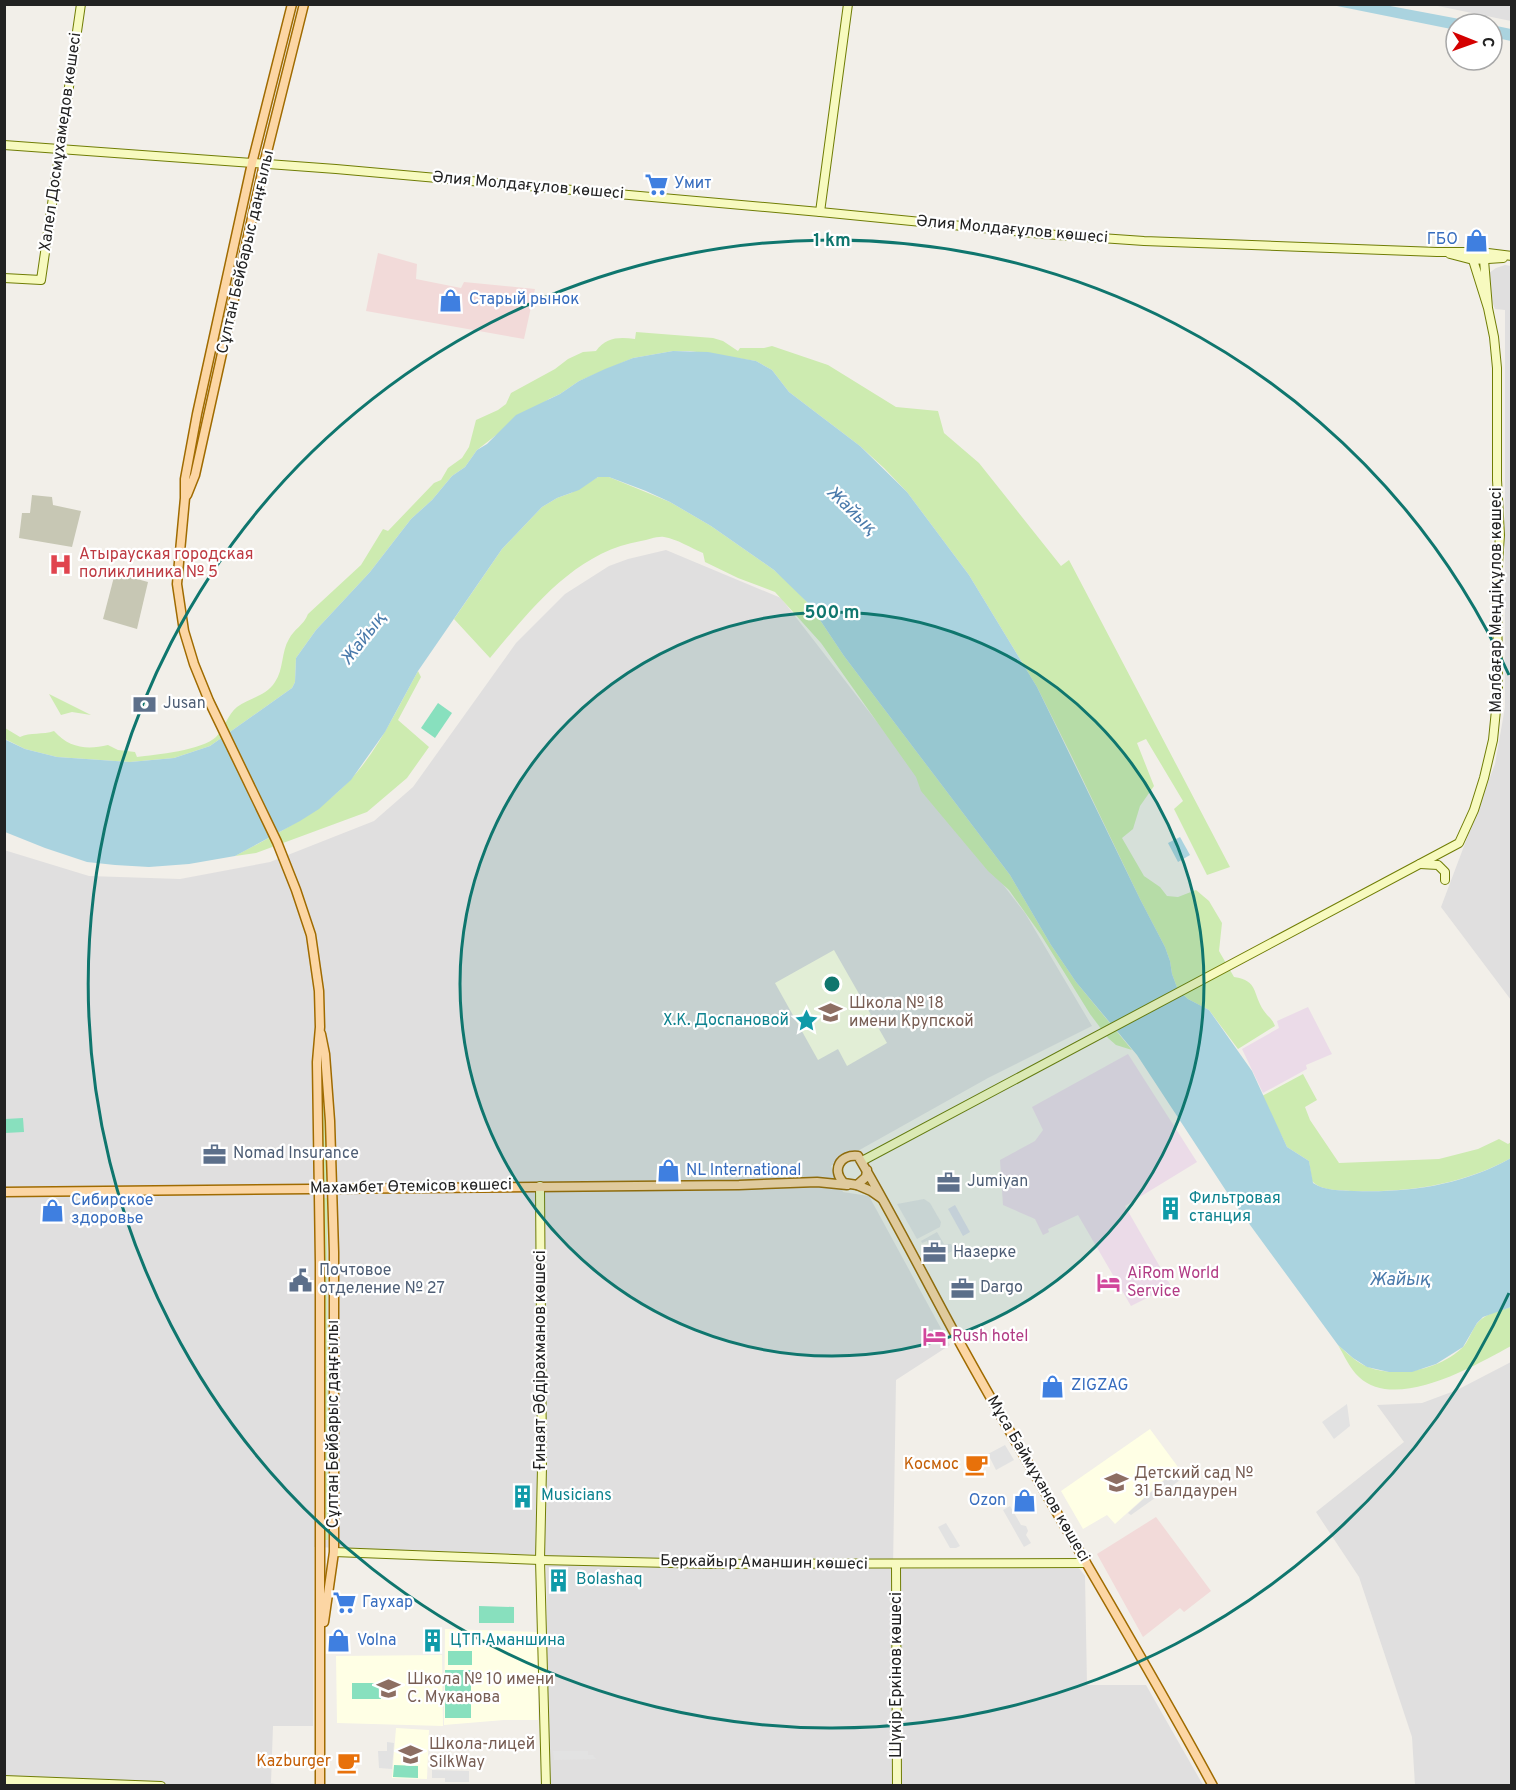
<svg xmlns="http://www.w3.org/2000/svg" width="1516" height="1790" viewBox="0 0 1516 1790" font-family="Overpass,sans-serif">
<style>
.residential{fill:#e0dfdf}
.commercial{fill:#f2dad9}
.industrial{fill:#ebdbe8}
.education{fill:#ffffe5}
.construction{fill:#c7c7b4}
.grass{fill:#cdebb0}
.pitch{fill:#88e0be}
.parking{fill:#e2e2e2}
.plaza{fill:#dddde8}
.water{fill:#aad3df}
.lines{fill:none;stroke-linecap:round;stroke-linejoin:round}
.secondary-casing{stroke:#707d05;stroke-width:10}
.primary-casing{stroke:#a06b00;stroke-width:11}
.secondary{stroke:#f7fabf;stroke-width:8}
.primary{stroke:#fcd6a4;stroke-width:8}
.ring{fill:none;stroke:#0f766e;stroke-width:3}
.labels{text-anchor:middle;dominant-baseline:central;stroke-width:4.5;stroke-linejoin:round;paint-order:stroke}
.street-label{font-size:16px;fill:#222;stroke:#fff}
.shop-label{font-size:16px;fill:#366cbe;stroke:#fff;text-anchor:start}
.health-label{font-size:16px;fill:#be3a42;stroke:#fff;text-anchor:start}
.service-label{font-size:16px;fill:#4e5e75;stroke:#fff;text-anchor:start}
.education-label{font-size:16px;fill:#785e54;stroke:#fff;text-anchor:start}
.culture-label{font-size:16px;fill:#0d838f;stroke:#fff;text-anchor:start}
.hotel-label{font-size:16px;fill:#b23c85;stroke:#fff;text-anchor:start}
.food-label{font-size:16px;fill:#c56008;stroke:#fff;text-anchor:end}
.water-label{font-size:18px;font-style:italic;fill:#4a7aab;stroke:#fff}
.centre{fill:#0f766e;stroke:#fff;stroke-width:3}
.ring-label{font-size:18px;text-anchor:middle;font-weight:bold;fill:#0f766e;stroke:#fff;stroke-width:4.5;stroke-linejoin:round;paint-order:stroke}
</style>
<rect width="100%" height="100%" fill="#f2efe9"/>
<!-- residential -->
<g class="residential">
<polygon points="1433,5 1511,5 1511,21"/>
<polygon points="1505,265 1511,266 1511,1000 1441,907 1495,764 1505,707 1505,310 1495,309 1488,291 1489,273 1496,268"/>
<polygon points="666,550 781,598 1025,913 1092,1026 988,1078 831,1166 843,1192 869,1196 950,1345 896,1380 893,1569 1079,1568 1085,1576 1087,1685 1146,1685 1203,1785 549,1785 546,1555 314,1547 313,1726 273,1726 271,1783 281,1785 5,1785 4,850 89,876 180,879 270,862 374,821 413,787 516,643 565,594 609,566 628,559"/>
<polygon points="1511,1362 1511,1785 1415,1785 1412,1737 1359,1577 1316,1512 1404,1442 1377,1405 1422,1403 1457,1390"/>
</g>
<!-- commercial -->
<g class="commercial">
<polygon points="378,253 417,264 416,279 461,288 464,282 535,289 524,339 366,311"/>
<polygon points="1156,1517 1211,1591 1184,1612 1180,1608 1143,1637 1097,1554"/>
</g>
<!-- industrial -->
<g class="industrial">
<polygon points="1308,1007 1332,1054 1306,1065 1307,1069 1263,1093 1242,1049 1279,1028 1277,1021"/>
<polygon points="1128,1054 1197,1162 1125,1206 1171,1286 1131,1306 1078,1215 1048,1229 1049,1232 1043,1235 1035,1219 1003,1205 1000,1160 1035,1141 1043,1130 1032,1107"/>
</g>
<!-- education -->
<g class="education">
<polygon points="834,950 887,1043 847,1066 838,1049 818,1060 775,983"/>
<polygon points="1150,1429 1178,1467 1115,1524 1107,1515 1083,1529 1061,1491"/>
<polygon points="445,1629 538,1632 538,1720 504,1720 444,1725"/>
<polygon points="442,1655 443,1726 337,1723 336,1656"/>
<polygon points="396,1728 429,1730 427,1779 392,1778"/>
</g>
<!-- construction -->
<g class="construction">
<polygon points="32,495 52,497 53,505 81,511 72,547 19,538 22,513 30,513"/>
<polygon points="115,573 148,582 137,629 103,619"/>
</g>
<!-- grass -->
<g class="grass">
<path d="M 636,332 L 713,338 L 723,341 L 738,351 L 740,348 L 764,348 L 772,346 L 828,365 L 896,407 L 938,411 L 944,433 L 979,463 L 1061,566 L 1069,560 L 1230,867 L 1207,875 L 1174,809 L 1183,801 L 1146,739 L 1137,743 L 1154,786 L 1140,806 L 1133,829 L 1122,838 L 1144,876 L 1160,887 L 1167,896 L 1178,897 L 1196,890 L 1209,901 L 1222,923 L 1219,951 L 1234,977 C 1259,981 1252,993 1264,1011 C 1268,1017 1272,1018 1275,1026 L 1238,1049 L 1209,1010 L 1188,999 L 1178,990 L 1172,974 L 1170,961 L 1165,947 L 1140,899 L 1072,757 L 1037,687 L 969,575 L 907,492 L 884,468 L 860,446 L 789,392 L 772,370 L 756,361 L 690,351 L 673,351 L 633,358 L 579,381 L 560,394 L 549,399 L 495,436 L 477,450 L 465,467 L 452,476 L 432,500 L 411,519 L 370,572 L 316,630 L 296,658 L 295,682 L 292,688 L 210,746 L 174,758 L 130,762 L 57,757 L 25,749 L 5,739 L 5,728 L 20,737 C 30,732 43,735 54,731 C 69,748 87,750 108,745 L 118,750 L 135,752 L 137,757 C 155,755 203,750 216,737 C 224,729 228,714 237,707 C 250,698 266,696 275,682 C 284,669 281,652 289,639 C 294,629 304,625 308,614 L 361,565 L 383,529 L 388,531 L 434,483 L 441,480 L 448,468 L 462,458 L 469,447 L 476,420 L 498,410 L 506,404 L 511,393 L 555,369 L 568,359 L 583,352 L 596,351 C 606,337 619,337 635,339 Z"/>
<path d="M 598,477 L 609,477 L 670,502 L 711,526 L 774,570 L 792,586 L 810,605 L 844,656 L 1010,875 L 1051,945 L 1076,982 L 1132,1050 L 1116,1045 L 1108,1038 L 1090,1014 L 1041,935 L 1009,890 L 988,871 L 921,791 L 916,777 L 821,643 L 775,592 L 738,578 L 705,562 L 703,553 C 691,548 677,539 664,537 C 657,536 648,540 641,541 C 575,552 531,609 490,658 L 454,619 L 502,549 L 542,507 L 557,498 L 571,493 Z"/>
<path d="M 418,671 L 421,677 L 398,720 L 429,747 L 407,778 L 367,812 L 256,853 L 235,856 C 276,834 318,814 350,780 C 378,751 398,707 418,671 Z"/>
<polygon points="49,694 91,715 72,712 61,715"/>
<path d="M 1303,1074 L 1317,1100 L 1305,1107 L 1310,1120 L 1339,1163 L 1439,1159 L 1478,1149 L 1499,1139 L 1508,1144 L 1511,1142 L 1511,1158 C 1462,1185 1407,1193 1351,1191 C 1338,1190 1321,1191 1312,1181 L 1309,1161 L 1287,1147 L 1262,1096 Z"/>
<polygon points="325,1095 328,1182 323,1182 320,1096"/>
<polygon points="322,1198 327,1198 328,1540 323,1540"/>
<path d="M 1511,1307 L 1511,1346 C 1476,1365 1396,1412 1359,1377 C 1350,1369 1344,1355 1338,1345 C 1347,1353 1357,1363 1368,1367 C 1397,1379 1442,1369 1464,1346 C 1468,1341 1470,1335 1473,1330 C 1481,1314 1496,1312 1511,1307 Z"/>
</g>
<!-- pitch -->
<g class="pitch">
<polygon points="438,703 452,713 435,738 421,728"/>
<polygon points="23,1118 24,1132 5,1133 5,1119"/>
<polygon points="479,1606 514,1607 514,1623 479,1623"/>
<rect x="448" y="1651" width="24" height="14"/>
<rect x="445" y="1670" width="26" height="48"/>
<rect x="352" y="1683" width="29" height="16"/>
<polygon points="394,1765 418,1766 418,1778 393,1777"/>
</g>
<!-- parking -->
<g class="parking">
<polygon points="924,1199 930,1203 941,1222 940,1227 917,1239 897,1204"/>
<polygon points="937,1232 944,1244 951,1244 954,1250 945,1255 942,1250 929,1246 927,1241 922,1243 921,1241"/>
<polygon points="1347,1404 1350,1426 1334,1439 1322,1422"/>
<polygon points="1005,1445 1014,1460 996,1470 988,1454"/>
<polygon points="1177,1469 1183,1478 1131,1515 1128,1513"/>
<polygon points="1010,1506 1021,1525 1026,1526 1028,1531 1026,1535 1031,1543 1024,1547 1003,1510"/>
<polygon points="946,1523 960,1546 956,1548 950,1548 938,1527"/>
<polygon points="387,1742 394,1743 392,1769 379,1768 378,1751 387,1751"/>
<polygon points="553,1751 588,1751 588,1755 593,1755 596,1759 554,1760"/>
<polygon points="432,1770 469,1771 469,1782 445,1782 445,1778 432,1778"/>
</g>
<!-- plaza -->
<polygon class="plaza" points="955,1205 970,1232 963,1236 948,1209"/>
<!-- water -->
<g class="water">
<polygon points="1332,5 1385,5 1486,24 1456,24 1456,30"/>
<polygon points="1492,25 1511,29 1511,41 1492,37"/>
<path d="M 673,351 L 708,352 L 745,359 L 756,361 L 772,370 L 789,392 L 860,446 L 907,492 L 969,575 L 1037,687 L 1140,899 L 1165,947 L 1170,961 L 1172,974 L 1178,990 L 1188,999 L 1209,1010 L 1252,1071 L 1287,1147 L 1309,1161 L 1313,1183 C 1324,1191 1341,1190 1354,1191 C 1409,1193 1463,1185 1511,1158 L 1511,1307 L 1483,1317 L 1477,1323 L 1463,1347 L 1436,1364 L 1412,1372 L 1389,1372 L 1367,1367 L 1353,1358 L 1338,1345 L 1234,1203 L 1137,1055 L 1076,982 L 1051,945 L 1010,875 L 844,656 L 810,605 L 774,570 L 711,526 L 670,502 L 646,491 L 609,477 L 598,477 L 579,490 L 557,498 L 542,507 L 502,549 L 418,671 L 385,732 L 351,780 L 319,809 L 300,821 L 235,856 L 189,864 L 149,867 L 115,865 L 87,862 L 45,848 L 5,832 L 4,739 L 25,749 L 57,757 L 130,762 L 174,758 L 210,746 L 292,688 L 295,682 L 296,658 L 316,630 L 370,572 L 411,519 L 432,500 L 452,476 L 465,467 L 477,450 L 487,444 L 516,415 L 560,394 L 579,381 L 605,369 L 633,358 Z"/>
<polygon points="1180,837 1190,855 1178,862 1168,843"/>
</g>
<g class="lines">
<defs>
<g id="secondary">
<polyline points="4,145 336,169 820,212 1043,234 1144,241 1437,252 1480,252 1512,256"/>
<polyline points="820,212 848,4"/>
<polyline points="1450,254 1473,260 1503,258"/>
<polyline points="4,278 41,280 81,4"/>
<polyline points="1420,864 1438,865 1445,872 1445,880"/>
<polyline points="862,1161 1459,843 1474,810 1484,778 1493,740 1498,690 1497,578 1500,535 1497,480 1497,368 1494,337 1488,308 1473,260 1475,255 1480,252 1484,260 1488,308"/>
<polyline points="540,1186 542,1467 540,1560 546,1786"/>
<polyline points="334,1552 540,1560 715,1564 1086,1563"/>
<polyline points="896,1565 897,1786"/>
<polyline points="4,1780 161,1786"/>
</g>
<g id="primary">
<polyline points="292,4 252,163 197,414 185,479 185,498 177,584 184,631 194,664 209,701 277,842 296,890 311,935 319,991 320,1027 317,1062 320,1264 320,1786"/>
<polyline points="187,495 195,475 264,164 304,4"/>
<polyline points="321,1034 325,1054 330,1121 334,1252 334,1552 324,1622"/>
<path d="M 867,1170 L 866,1177 L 857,1185 L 844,1183 C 831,1170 840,1154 858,1156 C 894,1217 926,1281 960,1343 C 1042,1492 1132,1636 1213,1786"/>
<polyline points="857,1185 871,1191 881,1198"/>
<polyline points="4,1192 739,1185 817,1182 847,1185"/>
</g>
</defs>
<!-- secondary casing -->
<use href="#secondary" class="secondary-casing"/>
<!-- primary casing -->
<use href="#primary" class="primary-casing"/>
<!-- secondary -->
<use href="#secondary" class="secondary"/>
<!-- primary -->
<use href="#primary" class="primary"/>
</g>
<!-- distance rings -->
<circle cx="832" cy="984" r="372" fill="#0f766e" fill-opacity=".12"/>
<g class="ring">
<circle cx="832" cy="984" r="372"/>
<path d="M1509 1293A744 744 0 1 1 1509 675"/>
</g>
<!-- icons -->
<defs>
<symbol id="supermarket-bare" viewBox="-9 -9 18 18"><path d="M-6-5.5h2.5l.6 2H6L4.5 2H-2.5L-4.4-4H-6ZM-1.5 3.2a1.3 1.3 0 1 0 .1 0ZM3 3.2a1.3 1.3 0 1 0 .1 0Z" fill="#3f7fe0" stroke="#fff" stroke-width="2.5" paint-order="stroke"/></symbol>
<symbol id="shop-bare" viewBox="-9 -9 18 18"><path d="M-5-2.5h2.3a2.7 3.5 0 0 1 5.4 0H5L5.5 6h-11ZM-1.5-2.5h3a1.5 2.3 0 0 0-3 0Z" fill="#3f7fe0" stroke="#fff" stroke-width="2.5" paint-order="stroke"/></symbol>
<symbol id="hospital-bare" viewBox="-9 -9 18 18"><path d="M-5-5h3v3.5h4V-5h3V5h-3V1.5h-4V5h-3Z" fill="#e0444e" stroke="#fff" stroke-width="2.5" paint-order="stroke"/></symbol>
<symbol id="bank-bare" viewBox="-9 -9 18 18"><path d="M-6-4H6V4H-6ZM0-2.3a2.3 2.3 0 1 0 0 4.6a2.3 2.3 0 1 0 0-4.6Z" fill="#5c6f8a" stroke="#fff" stroke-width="2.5" paint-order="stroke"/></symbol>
<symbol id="school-bare" viewBox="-9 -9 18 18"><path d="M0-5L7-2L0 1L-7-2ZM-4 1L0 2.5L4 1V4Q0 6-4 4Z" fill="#8d6e63" stroke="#fff" stroke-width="2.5" paint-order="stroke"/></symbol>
<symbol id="sight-bare" viewBox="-9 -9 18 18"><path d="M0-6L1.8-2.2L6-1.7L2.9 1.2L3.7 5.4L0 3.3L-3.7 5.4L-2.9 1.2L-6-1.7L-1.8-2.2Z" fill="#0f9aa8" stroke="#fff" stroke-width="2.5" paint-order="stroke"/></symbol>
<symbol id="office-bare" viewBox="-9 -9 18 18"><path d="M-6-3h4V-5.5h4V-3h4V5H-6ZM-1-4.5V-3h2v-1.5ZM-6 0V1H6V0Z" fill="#5c6f8a" stroke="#fff" stroke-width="2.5" paint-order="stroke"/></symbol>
<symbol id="building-bare" viewBox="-9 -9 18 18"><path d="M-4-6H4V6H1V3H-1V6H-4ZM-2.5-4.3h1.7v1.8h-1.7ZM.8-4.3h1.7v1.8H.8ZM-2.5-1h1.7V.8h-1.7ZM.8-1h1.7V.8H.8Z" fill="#0f9aa8" stroke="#fff" stroke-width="2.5" paint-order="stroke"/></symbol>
<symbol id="civic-bare" viewBox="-9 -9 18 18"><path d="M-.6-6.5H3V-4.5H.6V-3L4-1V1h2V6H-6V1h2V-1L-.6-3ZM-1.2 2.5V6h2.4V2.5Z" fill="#5c6f8a" stroke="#fff" stroke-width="2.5" paint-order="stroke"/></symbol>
<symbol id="hotel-bare" viewBox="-9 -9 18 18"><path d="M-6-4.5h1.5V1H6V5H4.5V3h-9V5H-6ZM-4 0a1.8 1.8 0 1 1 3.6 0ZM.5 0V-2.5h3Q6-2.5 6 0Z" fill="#d1479c" stroke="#fff" stroke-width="2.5" paint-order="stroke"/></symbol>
<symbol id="cafe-bare" viewBox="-9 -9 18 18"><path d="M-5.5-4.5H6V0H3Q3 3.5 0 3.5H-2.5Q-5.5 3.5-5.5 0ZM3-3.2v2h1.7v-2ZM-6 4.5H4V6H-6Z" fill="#e8710a" stroke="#fff" stroke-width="2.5" paint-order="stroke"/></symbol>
</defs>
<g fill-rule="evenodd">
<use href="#supermarket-bare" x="640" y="168" width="33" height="33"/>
<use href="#shop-bare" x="1460" y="224" width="33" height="33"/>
<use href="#shop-bare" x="434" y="284" width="33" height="33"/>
<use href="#hospital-bare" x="44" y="548" width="33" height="33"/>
<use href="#bank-bare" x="128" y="688" width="33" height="33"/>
<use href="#school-bare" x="814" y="996" width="33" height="33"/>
<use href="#sight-bare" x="790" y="1004" width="33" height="33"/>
<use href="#office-bare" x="198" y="1138" width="33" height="33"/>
<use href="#shop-bare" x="652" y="1154" width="33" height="33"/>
<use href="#office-bare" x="932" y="1166" width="33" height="33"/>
<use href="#building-bare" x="1154" y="1192" width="33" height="33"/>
<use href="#shop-bare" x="36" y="1194" width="33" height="33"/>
<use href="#office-bare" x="918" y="1236" width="33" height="33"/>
<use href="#civic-bare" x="284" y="1264" width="33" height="33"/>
<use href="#hotel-bare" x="1092" y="1266" width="33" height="33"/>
<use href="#office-bare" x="946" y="1272" width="33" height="33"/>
<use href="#hotel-bare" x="918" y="1320" width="33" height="33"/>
<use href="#shop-bare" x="1036" y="1370" width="33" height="33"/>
<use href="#cafe-bare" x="960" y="1448" width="33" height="33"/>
<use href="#school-bare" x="1100" y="1466" width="33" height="33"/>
<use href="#building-bare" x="506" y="1480" width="33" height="33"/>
<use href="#shop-bare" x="1008" y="1484" width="33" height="33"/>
<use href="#building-bare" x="542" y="1564" width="33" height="33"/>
<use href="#supermarket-bare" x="328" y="1586" width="33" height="33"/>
<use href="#shop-bare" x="322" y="1624" width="33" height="33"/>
<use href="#building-bare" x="416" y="1624" width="33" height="33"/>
<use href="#school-bare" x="372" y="1672" width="33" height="33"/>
<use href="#school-bare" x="394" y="1738" width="33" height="33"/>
<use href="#cafe-bare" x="332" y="1746" width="33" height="33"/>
</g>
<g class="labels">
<!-- street labels -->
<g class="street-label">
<text transform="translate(61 142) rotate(-82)">Халел Досмұхамедов көшесі</text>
<text transform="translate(528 186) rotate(5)">Әлия Молдағұлов көшесі</text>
<text transform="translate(1012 230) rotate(5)">Әлия Молдағұлов көшесі</text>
<text transform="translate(246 252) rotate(-77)">Сұлтан Бейбарыс даңғылы</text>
<text transform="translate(1497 600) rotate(-90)">Малбағар Меңдіқұлов көшесі</text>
<text transform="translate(411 1187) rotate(-1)">Махамбет Өтемісов көшесі</text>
<text transform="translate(541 1360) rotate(-90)">Ғинаят Әбдірахманов көшесі</text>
<text transform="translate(334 1424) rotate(-90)">Сұлтан Бейбарыс даңғылы</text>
<text transform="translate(1038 1479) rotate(60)">Мұса Баймұханов көшесі</text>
<text transform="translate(764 1563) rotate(1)">Беркайыр Аманшин көшесі</text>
<text transform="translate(897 1675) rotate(-90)">Шүкір Еркінов көшесі</text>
</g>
<!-- shop labels -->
<g class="shop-label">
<text x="674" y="184">Умит</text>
<text x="1458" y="240" text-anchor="end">ГБО</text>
<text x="469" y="300">Старый рынок</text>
<text x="686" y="1171">NL International</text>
<text x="71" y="1201">Сибирское<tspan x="71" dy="18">здоровье</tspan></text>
<text x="1071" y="1386">ZIGZAG</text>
<text x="1006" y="1501" text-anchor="end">Ozon</text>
<text x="362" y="1603">Гаухар</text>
<text x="357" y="1641">Volna</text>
</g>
<!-- health labels -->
<g class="health-label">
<text x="79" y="555">Атырауская городская<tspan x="79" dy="18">поликлиника № 5</tspan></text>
</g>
<!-- service labels -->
<g class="service-label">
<text x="163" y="704">Jusan</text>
<text x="233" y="1154">Nomad Insurance</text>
<text x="967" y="1182">Jumiyan</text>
<text x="953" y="1253">Назерке</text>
<text x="319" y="1271">Почтовое<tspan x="319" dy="18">отделение № 27</tspan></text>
<text x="980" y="1288">Dargo</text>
</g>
<!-- education labels -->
<g class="education-label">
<text x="849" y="1004">Школа № 18<tspan x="849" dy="18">имени Крупской</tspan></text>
<text x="1134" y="1474">Детский сад №<tspan x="1134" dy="18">31 Балдаурен</tspan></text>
<text x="407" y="1680">Школа № 10 имени<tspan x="407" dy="18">С. Муканова</tspan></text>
<text x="429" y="1745">Школа-лицей<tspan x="429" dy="18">SilkWay</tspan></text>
</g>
<!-- culture labels -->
<g class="culture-label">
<text x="789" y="1021" text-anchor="end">Х.К. Доспановой</text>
<text x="1189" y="1199">Фильтровая<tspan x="1189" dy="18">станция</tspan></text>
<text x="541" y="1496">Musicians</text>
<text x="576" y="1580">Bolashaq</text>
<text x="450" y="1641">ЦТП Аманшина</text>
</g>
<!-- hotel labels -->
<g class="hotel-label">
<text x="1127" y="1274">AiRom World<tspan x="1127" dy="18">Service</tspan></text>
<text x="952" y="1337">Rush hotel</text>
</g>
<!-- food labels -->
<g class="food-label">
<text x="959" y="1465">Космос</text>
<text x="331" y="1762">Kazburger</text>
</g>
<!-- water labels -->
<g class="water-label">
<text transform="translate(851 511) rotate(44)">Жайық</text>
<text transform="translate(364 639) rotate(-52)">Жайық</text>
<text x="1400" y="1280">Жайық</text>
</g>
</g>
<circle cx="832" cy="984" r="9" class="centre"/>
<g class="ring-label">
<text x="832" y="246">1 km</text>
<text x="832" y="618">500 m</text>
</g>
<!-- border -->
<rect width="1516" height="1790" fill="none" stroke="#222222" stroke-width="12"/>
<!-- north arrow -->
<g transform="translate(1474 42) rotate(91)"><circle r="28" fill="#ffffff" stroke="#a7a7a7" stroke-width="1.5"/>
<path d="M0-4.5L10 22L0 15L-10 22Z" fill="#d40000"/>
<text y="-9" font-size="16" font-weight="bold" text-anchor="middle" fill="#222222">С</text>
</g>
</svg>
